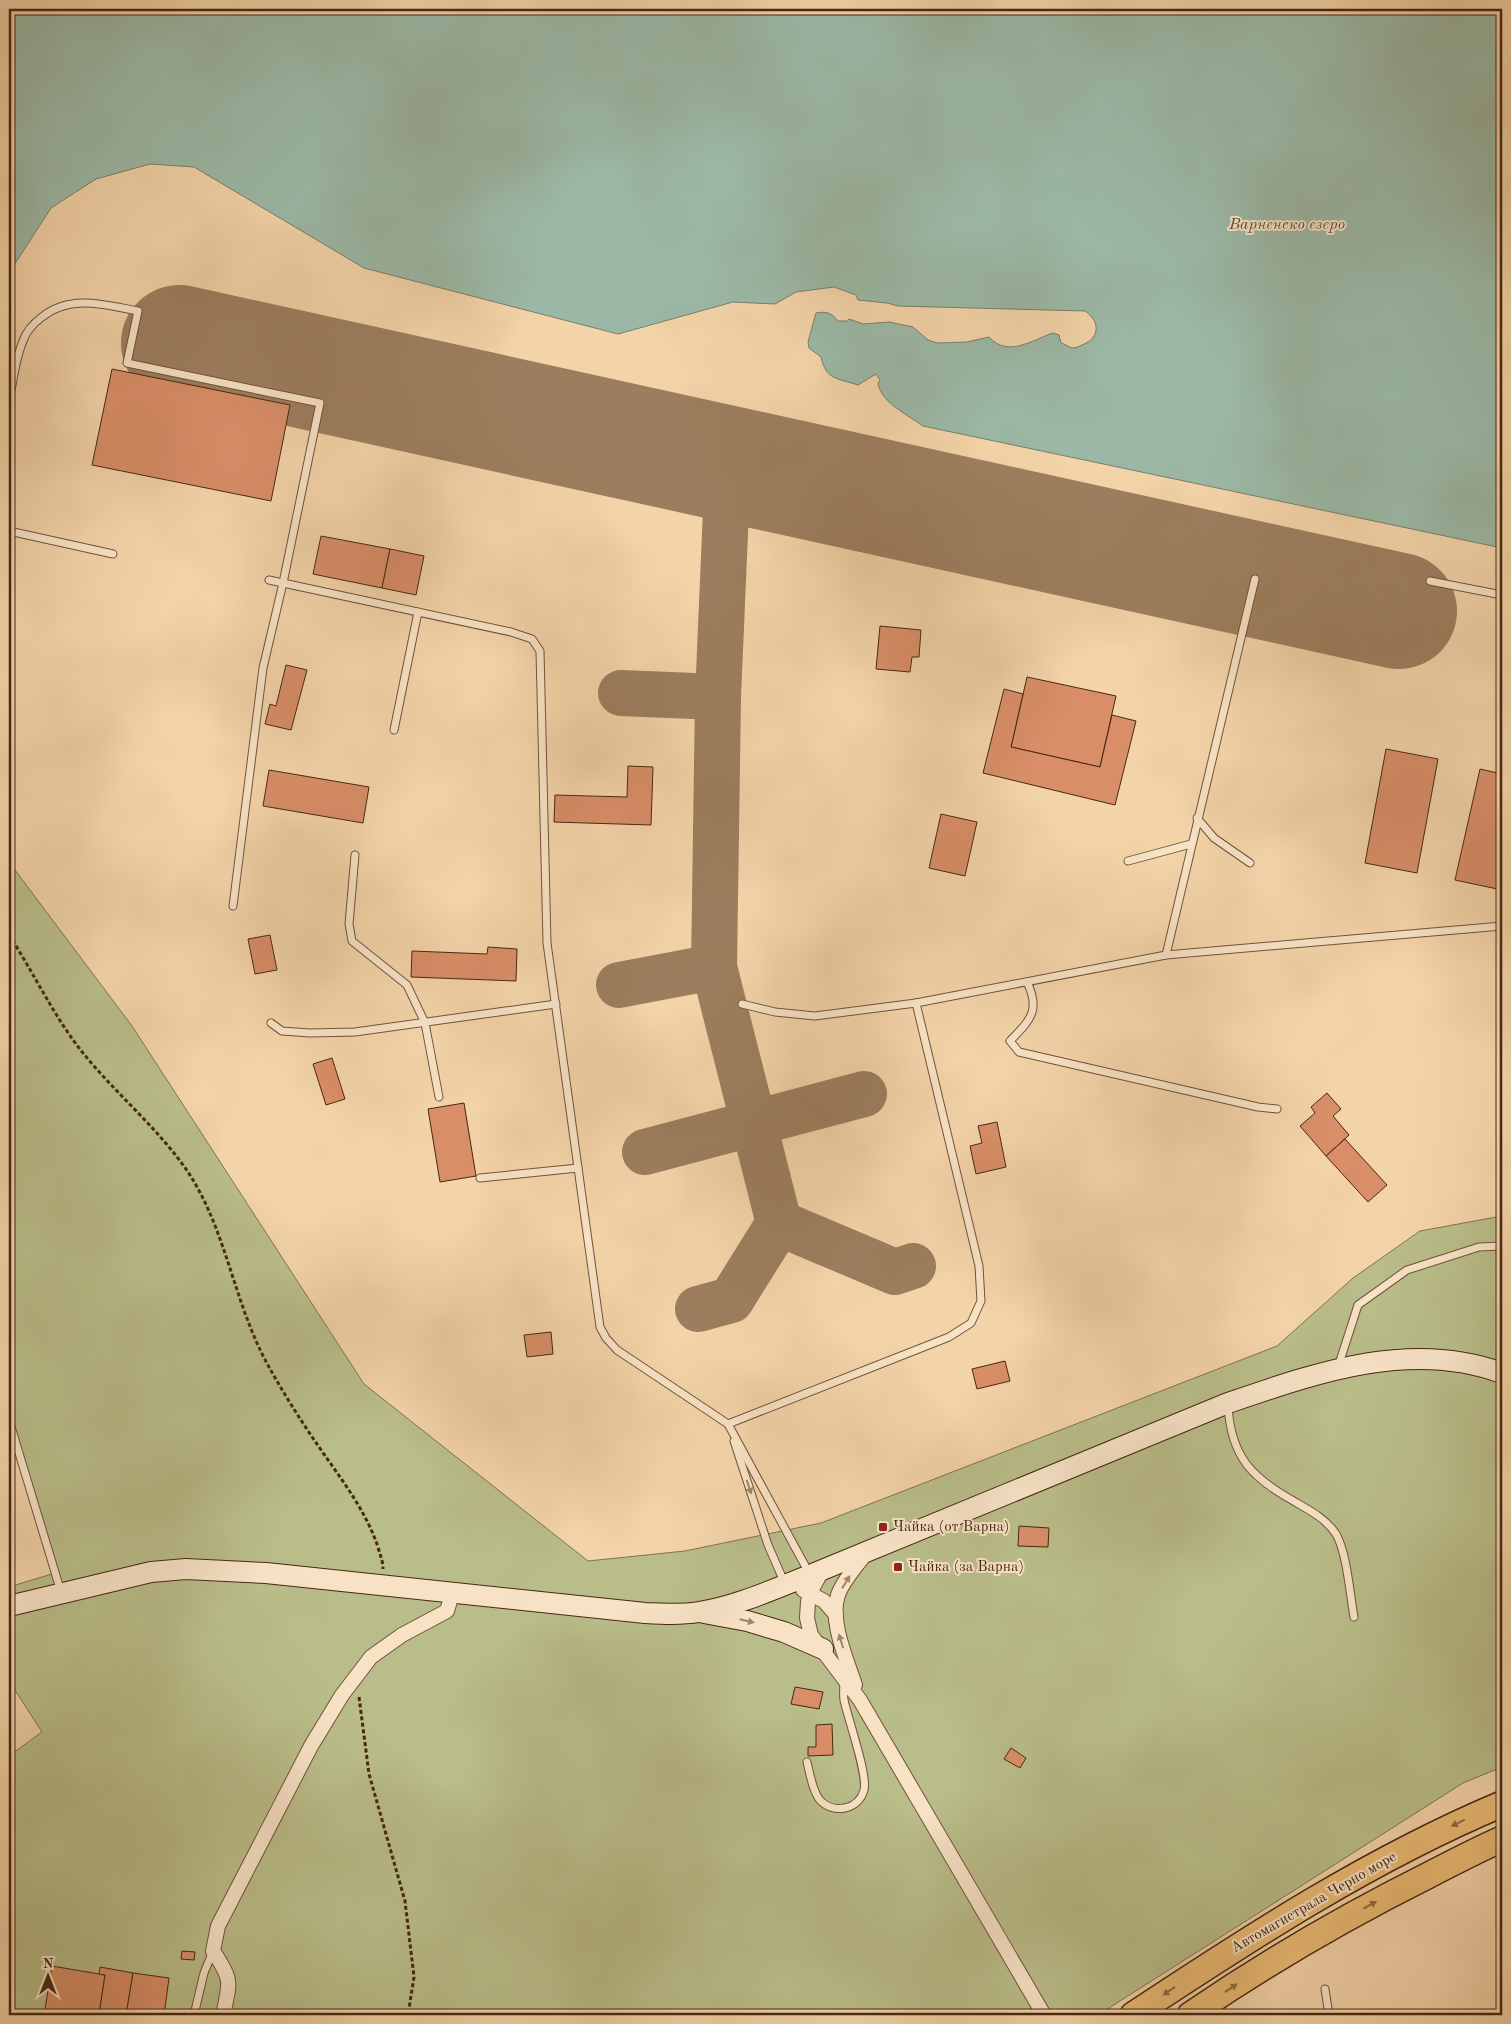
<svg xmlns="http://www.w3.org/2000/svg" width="1511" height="2024" viewBox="0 0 1511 2024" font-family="'Old Standard TT',serif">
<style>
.green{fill:#b9bd89;stroke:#80724e}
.water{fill:#9bb8a6;stroke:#797e6b}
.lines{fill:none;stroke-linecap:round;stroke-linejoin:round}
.taxiway{stroke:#9c7e5e;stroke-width:46}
.runway{stroke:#9c7e5e;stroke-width:116}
.building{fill:#d98e68;stroke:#462813}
.lane-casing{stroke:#715338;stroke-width:9}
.street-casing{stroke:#715338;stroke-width:16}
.secondary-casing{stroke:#462813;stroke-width:22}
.highway-casing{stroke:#462813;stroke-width:28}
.path{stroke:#462813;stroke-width:3;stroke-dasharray:4 2.5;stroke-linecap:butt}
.lane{stroke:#f7e2c6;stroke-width:7}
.street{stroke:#f7e2c6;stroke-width:14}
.secondary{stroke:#f7e2c6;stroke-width:20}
.highway{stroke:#eaba74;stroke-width:25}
.oneway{fill:#9e856c}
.oneway2{fill:#906a3f}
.poi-dot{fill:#8f2418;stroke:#f7e2c6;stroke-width:2}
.labels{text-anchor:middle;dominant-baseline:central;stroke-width:4;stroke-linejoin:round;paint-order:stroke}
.poi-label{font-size:15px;fill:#462813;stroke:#f7e2c6;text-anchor:start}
.street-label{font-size:15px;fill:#462813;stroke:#f7e2c6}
.water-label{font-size:16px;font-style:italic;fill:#5b4c38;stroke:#f7e2c6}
</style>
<rect width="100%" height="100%" fill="#f3d3a8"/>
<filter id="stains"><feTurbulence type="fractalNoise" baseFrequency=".004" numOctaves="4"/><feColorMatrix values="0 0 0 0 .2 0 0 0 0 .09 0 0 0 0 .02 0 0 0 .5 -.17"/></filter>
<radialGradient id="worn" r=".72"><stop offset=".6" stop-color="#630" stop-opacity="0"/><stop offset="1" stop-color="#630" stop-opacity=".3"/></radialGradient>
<!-- green -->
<polygon class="green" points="9,862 132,1026 364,1384 588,1561 685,1551 821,1523 1277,1346 1353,1278 1420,1231 1502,1216 1502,1767 1463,1783 1098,2015 9,2015 9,1756 42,1732 9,1681 9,1587 55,1573 9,1420"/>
<!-- water -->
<path class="water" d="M 9,9 L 1502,9 L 1502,548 L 923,426 C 908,415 882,403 878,384 L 880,380 L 876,374 L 858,385 C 837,378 826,380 821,357 L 809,348 L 808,342 L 816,313 C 826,311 832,313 838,321 L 847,321 L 849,319 L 863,324 L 889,322 L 913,327 L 928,340 L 937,343 L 967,342 L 989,337 C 1008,358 1032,340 1053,333 L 1059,335 L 1061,343 C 1065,344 1069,347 1072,348 C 1076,348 1080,346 1084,344 C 1101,337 1099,320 1085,311 L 898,306 L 887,303 L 858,300 L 856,295 L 834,287 L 796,292 L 775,304 L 733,302 L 618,334 L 364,268 L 194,167 L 150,164 L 96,179 L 51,208 L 9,273 Z"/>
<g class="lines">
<!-- taxiway -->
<g class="taxiway">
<polyline points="621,693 718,697"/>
<polyline points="619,985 714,967"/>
<polyline points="645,1152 864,1094"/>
<polyline points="779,1223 895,1272 913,1266"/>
<polyline points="698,1309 731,1300 779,1223 714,967 718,697 728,463"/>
</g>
<!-- runway -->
<polyline class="runway" points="179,343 1399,611"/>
</g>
<!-- building -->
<g class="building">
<polygon points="112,369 290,405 271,501 92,465"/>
<polygon points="321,536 390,549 382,588 313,574"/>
<polygon points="390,549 424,556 416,595 382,588"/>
<polygon points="880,626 921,630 919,657 912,657 910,672 876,669"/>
<polygon points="286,665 307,670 291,730 265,724 270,704 276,706"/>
<polygon points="1027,677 1116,696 1100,767 1011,747"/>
<polygon points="1004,689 1023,694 1011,747 1100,767 1112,715 1136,721 1115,805 983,773"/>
<polygon points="1386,749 1438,759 1417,873 1365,863"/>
<polygon points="628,766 653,767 651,825 554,822 555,795 627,797"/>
<polygon points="1480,769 1502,774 1502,890 1455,880"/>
<polygon points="269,770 369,787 363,823 263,806"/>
<polygon points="941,814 977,822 965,876 929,868"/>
<polygon points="270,935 277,970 255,974 248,939"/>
<polygon points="488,947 517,949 516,981 411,977 412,951 487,954"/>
<polygon points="332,1058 345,1099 326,1105 313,1064"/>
<polygon points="1327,1093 1341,1109 1333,1116 1349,1135 1326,1156 1300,1126 1315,1113 1311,1107"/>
<polygon points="464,1103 476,1176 440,1182 428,1109"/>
<polygon points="997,1122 1006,1167 976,1174 970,1146 982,1143 978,1126"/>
<polygon points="1345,1139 1387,1185 1368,1202 1326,1156"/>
<polygon points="551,1332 553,1354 527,1357 524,1335"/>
<polygon points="1005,1361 1010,1381 977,1389 972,1369"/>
<polygon points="1019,1526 1049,1528 1048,1547 1018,1546"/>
<polygon points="795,1687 823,1692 819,1709 791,1704"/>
<polygon points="832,1724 833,1755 808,1756 808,1747 816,1747 816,1725"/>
<polygon points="1011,1748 1026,1758 1020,1768 1004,1759"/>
<polygon points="182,1951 195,1952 194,1960 181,1959"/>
<polygon points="52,1966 105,1975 99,2015 44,2015"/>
<polygon points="100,1967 133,1973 126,2015 99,2015 105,1975 99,1974"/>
<polygon points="133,1973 169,1978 164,2015 126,2015"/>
</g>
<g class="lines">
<defs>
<g id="lane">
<path d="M 9,402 C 13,382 15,360 23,341 C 26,332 34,323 42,317 C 71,294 105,305 138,311 L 127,363 L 320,403 L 283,583 L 263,668 L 233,906"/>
<polyline points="9,531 113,554"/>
<polyline points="269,580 511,632 532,639 540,651 547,943 600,1327 606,1338 617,1350 728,1424 809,1573"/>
<polyline points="1430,581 1502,595"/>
<polyline points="394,730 418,612"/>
<polyline points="1197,818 1214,838 1250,863"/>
<polyline points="355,855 349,924 352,941 407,985 425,1023 439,1097"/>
<polyline points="1128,861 1191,844"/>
<polyline points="1166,955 1502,926"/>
<path d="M 1027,982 C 1041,1011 1030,1020 1010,1041 L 1019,1052 L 1258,1107 L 1277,1109"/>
<polyline points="742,1004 775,1012 815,1016 916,1003"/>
<polyline points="271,1023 282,1031 310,1033 355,1032 556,1004"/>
<polyline points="480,1178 578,1168"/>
<polyline points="1338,1367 1358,1305 1407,1270 1479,1247 1502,1246"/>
<path d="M 1228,1406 C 1231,1458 1253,1479 1297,1503 C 1311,1511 1327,1520 1336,1534 C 1347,1553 1350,1595 1354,1617"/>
<polyline points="9,1420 61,1592"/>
<polyline points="728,1424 949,1337 971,1323 981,1301 979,1266 916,1003 1166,955 1255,579"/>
<polyline points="734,1441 768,1545 785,1584"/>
<path d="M 807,1762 C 810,1774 812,1789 819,1799 C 832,1815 859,1810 864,1790 C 868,1775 848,1719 844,1700 C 843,1694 844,1688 844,1681"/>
<polyline points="1325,1989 1329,2015"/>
<polyline points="194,2015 204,1973 213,1951"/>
</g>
<g id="street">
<polyline points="822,1571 810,1593 808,1602 807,1618 811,1635 860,1700 1044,2015"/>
<polyline points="803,1590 824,1601 836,1615"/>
<path d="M 855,1685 C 847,1660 829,1621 838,1595 C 843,1580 857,1566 866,1553"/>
<path d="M 223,2015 C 230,1981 233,1981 213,1951 L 218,1926 L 311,1746 L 342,1695 L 371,1657 L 402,1635 L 447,1611 L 452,1594"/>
</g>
<g id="secondary">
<path d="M 9,1606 L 151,1572 L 186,1569 L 266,1573 L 645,1613 C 663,1614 681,1615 699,1612 C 737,1606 774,1589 810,1575 L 1228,1403 C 1316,1373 1410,1339 1502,1373"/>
<polyline points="704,1613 747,1621 784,1632 823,1649"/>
</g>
<g id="highway">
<path d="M 1133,2015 C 1251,1937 1371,1859 1502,1804"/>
<path d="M 1190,2015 C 1266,1963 1345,1917 1427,1876 C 1452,1863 1477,1850 1502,1839"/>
</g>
</defs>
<!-- lane casing -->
<use href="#lane" class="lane-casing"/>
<!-- street casing -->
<use href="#street" class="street-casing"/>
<!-- secondary casing -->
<use href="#secondary" class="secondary-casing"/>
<!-- highway casing -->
<use href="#highway" class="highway-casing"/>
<!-- path -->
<g class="path">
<path d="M 9,935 C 34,973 54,1017 83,1053 C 116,1094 158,1128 188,1172 C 227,1231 234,1305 269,1367 C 284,1394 301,1421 319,1447 C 341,1479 365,1509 378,1547 C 380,1555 383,1561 383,1569"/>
<polyline points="359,1697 369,1774 405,1901 414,1977 408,2015"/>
</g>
<!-- lane -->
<use href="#lane" class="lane"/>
<!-- street -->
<use href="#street" class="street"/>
<!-- secondary -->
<use href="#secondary" class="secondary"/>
<!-- highway -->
<use href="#highway" class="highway"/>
</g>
<!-- one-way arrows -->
<defs><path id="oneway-solid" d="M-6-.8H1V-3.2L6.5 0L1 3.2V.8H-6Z" transform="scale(1.25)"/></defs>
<g class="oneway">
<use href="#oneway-solid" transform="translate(749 1487) rotate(72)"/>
<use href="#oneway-solid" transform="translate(846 1582) rotate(-58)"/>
<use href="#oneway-solid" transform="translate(747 1621) rotate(13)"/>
<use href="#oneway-solid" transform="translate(841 1641) rotate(-107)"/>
</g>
<g class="oneway2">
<use href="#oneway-solid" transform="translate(1458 1823) rotate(154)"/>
<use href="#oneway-solid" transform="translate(1370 1905) rotate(-29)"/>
<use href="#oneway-solid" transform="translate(1231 1988) rotate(-34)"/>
<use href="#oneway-solid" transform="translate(1169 1991) rotate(146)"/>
</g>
<!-- markers -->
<g class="poi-dot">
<rect x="878" y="1522" width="10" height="10" rx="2.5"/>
<rect x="893" y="1562" width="10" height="10" rx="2.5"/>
</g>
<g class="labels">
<!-- poi labels -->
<g class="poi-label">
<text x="893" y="1527">Чайка (от Варна)</text>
<text x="908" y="1567">Чайка (за Варна)</text>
</g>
<!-- street labels -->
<g class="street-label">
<text transform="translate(1314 1903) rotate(-30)">Автомагистрала Черно море</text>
</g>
<!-- water labels -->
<g class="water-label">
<text x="1287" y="225">Варненско езеро</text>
</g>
</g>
<!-- margin -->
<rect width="1511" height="2024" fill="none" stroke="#f3d3a8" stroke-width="30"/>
<rect x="10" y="10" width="1491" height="2004" fill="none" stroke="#462813" stroke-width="2.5"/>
<rect x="15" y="15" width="1481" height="1994" fill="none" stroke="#462813"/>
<!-- north arrow -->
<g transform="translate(48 1976)" stroke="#f7e2c6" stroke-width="4" paint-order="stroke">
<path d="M0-4L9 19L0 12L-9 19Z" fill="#462813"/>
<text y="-8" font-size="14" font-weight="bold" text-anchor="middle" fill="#462813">N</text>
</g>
<rect width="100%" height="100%" filter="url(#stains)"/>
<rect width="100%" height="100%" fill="url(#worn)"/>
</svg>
